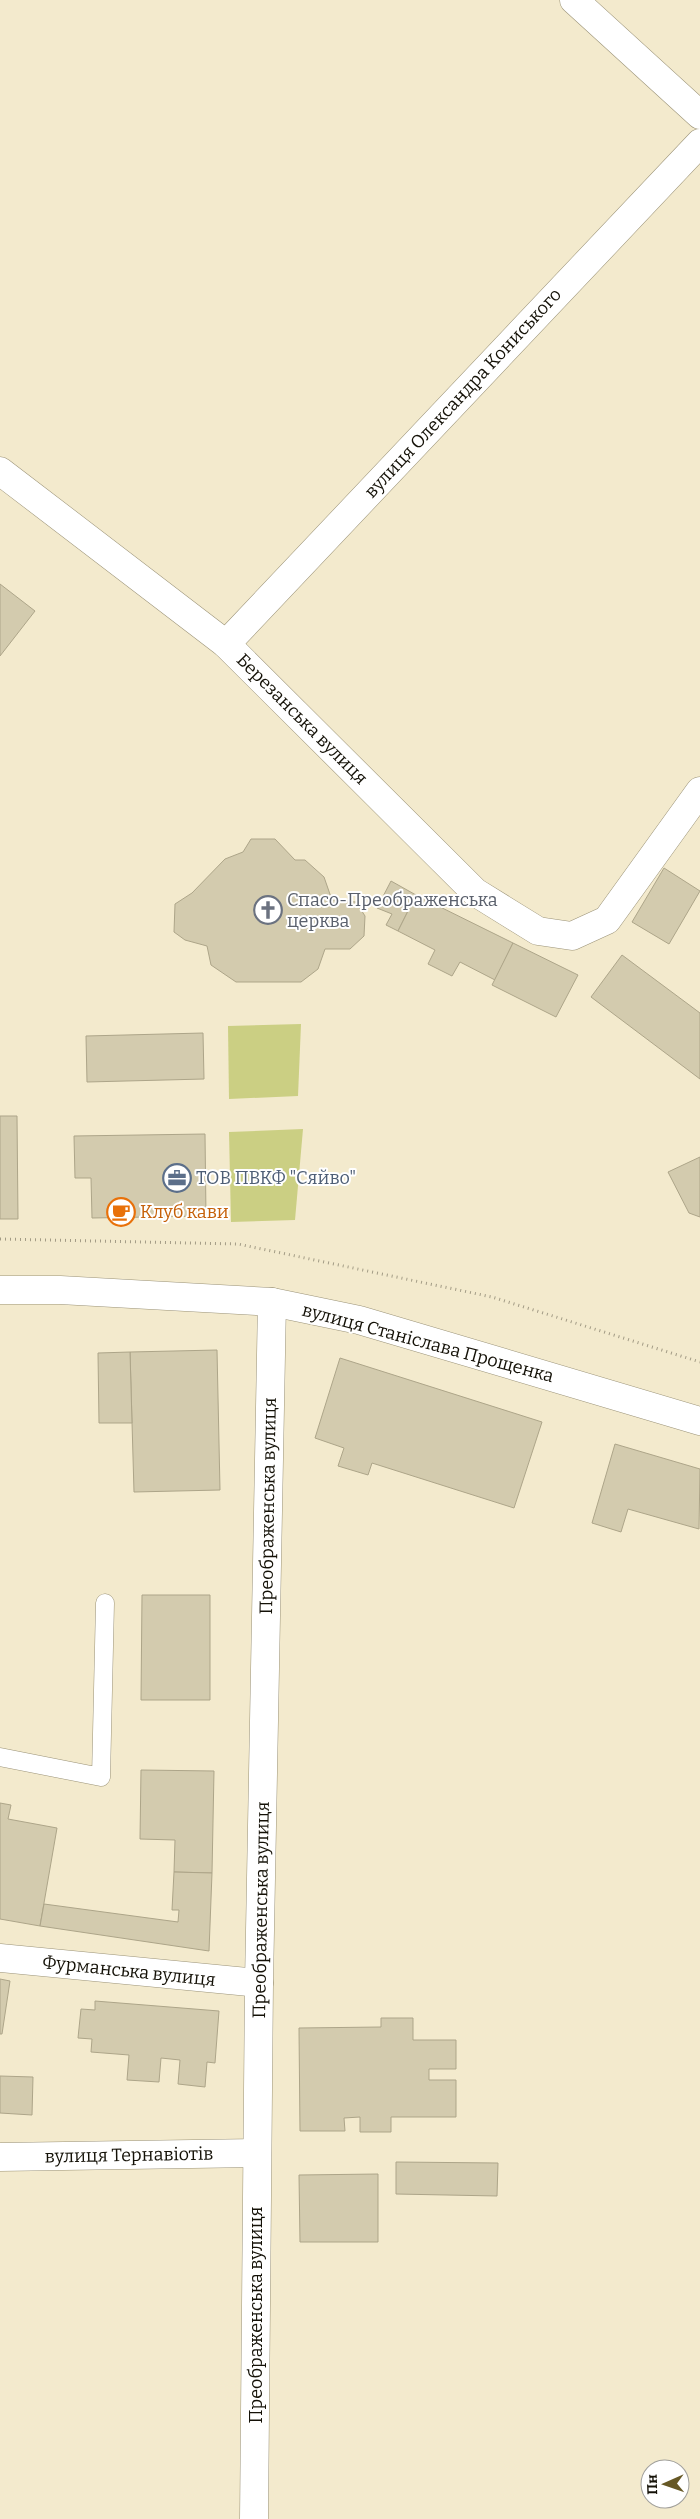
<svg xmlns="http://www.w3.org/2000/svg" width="700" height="2519" viewBox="0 0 700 2519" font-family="Bitter,serif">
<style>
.green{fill:#cbcf83}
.building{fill:#d3cbae;stroke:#ada589}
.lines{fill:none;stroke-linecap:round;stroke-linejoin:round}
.lane-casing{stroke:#9b9378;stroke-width:19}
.street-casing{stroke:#9b9378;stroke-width:29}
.primary-casing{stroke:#9b9378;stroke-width:29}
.path{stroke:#a29b85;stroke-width:3;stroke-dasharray:1 4;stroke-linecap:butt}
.lane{stroke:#fff;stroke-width:18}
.street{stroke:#fff;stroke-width:28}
.primary{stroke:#fff;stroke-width:28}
.labels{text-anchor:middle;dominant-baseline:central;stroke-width:4;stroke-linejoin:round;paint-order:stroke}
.street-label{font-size:18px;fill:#141107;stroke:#fff}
.worship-label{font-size:18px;fill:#5b616d;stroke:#fff;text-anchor:start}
.service-label{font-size:18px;fill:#4e5e75;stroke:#fff;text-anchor:start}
.food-label{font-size:18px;fill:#c56008;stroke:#fff;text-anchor:start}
</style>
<rect width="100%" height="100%" fill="#f3eacd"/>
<!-- green -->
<g class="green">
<polygon points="301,1024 298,1096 229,1099 228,1026"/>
<polygon points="303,1129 295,1220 231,1222 229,1132"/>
</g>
<!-- building -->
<g class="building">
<polygon points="0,584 35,611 0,656"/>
<polygon points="251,839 275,839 295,860 305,860 324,877 332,900 356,902 365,916 364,936 350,949 325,949 318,969 301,982 236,982 211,965 207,946 185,940 174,932 175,904 192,893 225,859 243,852"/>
<polygon points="664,868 700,891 669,944 632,922"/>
<polygon points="391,881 416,895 398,931 386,925 392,914 377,908"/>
<polygon points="416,895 513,943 495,980 460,962 452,976 428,964 435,950 398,931"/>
<polygon points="513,943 578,975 556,1017 492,985"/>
<polygon points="622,955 700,1013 700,1079 591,997"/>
<polygon points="203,1033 204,1079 87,1082 86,1036"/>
<polygon points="0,1116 17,1116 18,1219 0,1219"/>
<polygon points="205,1134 206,1216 92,1218 91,1178 75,1178 74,1136"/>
<polygon points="700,1157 700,1217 689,1213 668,1172"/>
<polygon points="217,1350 220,1490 134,1492 130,1352"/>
<polygon points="130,1352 132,1423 99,1423 98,1353"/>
<polygon points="340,1358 542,1422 514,1508 372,1463 368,1475 338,1466 344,1448 315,1438"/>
<polygon points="615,1444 700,1469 699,1529 628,1509 621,1532 592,1523"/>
<polygon points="142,1595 210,1595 210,1700 141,1700"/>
<polygon points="141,1770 214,1771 212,1873 174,1872 175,1840 140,1839"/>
<polygon points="0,1803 11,1805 8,1819 57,1828 40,1926 0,1919"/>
<polygon points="174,1872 212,1873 209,1951 40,1926 44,1904 178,1922 179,1910 172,1910"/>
<polygon points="0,1979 10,1981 2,2034 0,2034"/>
<polygon points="95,2001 219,2011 215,2063 207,2062 205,2087 178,2084 180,2060 161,2058 159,2082 127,2080 129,2055 91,2052 92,2039 78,2038 81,2009 95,2010"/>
<polygon points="381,2018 413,2018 413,2040 456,2040 456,2069 429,2069 429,2080 456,2080 456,2117 391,2117 391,2132 360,2132 360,2117 344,2118 345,2131 300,2131 299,2028 381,2027"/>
<polygon points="0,2076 33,2077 32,2115 0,2113"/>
<polygon points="396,2162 498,2163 497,2196 396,2194"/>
<polygon points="378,2174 378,2242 300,2242 299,2175"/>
</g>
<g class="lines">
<defs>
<polyline id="lane" points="0,1757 101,1777 105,1603"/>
<g id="street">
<polyline points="574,0 700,115"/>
<polyline points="0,471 226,644 475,892 538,931 572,936 607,920 700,791"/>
<polyline points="226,644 700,143"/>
<polyline points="0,1958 259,1983"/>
<polyline points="0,2157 257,2153"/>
<polyline points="254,2519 259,1983 272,1302"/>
</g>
<polyline id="primary" points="0,1290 60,1290 272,1302 359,1320 700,1421"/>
</defs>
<!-- lane casing -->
<use href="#lane" class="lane-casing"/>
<!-- street casing -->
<use href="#street" class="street-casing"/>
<!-- primary casing -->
<use href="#primary" class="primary-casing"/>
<!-- path -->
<polyline class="path" points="0,1239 238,1244 492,1297 700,1362"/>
<!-- lane -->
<use href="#lane" class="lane"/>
<!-- street -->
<use href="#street" class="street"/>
<!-- primary -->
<use href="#primary" class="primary"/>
</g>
<!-- icons -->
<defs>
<symbol id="church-ring" viewBox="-11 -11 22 22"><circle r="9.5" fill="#fff" stroke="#6b7280" stroke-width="1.5"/><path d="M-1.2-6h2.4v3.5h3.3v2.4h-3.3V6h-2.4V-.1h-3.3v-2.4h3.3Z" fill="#6b7280"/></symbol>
<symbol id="office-ring" viewBox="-11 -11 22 22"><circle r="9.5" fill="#fff" stroke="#5c6f8a" stroke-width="1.5"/><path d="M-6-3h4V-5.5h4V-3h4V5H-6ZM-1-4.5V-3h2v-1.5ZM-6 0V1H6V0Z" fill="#5c6f8a"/></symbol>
<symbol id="cafe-ring" viewBox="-11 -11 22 22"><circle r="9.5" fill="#fff" stroke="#e8710a" stroke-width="1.5"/><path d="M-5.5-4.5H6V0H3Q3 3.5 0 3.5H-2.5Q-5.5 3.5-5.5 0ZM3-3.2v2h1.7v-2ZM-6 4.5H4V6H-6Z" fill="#e8710a"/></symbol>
</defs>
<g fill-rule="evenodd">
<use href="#church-ring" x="252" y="894" width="32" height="32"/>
<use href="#office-ring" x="161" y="1162" width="32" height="32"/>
<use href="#cafe-ring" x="105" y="1196" width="32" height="32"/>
</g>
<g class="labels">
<!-- street labels -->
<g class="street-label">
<text transform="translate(463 393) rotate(-47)">вулиця Олександра Кониського</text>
<text transform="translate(302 719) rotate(45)">Березанська вулиця</text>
<text transform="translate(428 1343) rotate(15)">вулиця Станіслава Прощенка</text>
<text transform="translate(268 1506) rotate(-89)">Преображенська вулиця</text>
<text transform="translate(261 1910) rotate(-89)">Преображенська вулиця</text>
<text transform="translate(129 1971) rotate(6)">Фурманська вулиця</text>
<text transform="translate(129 2155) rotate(-1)">вулиця Тернавіотів</text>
<text transform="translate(256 2315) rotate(-90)">Преображенська вулиця</text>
</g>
<!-- worship labels -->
<g class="worship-label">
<text x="287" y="900">Спасо-Преображенська<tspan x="287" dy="21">церква</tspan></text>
</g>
<!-- service labels -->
<g class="service-label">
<text x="196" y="1178">ТОВ ПВКФ "Сяйво"</text>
</g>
<!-- food labels -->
<g class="food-label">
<text x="140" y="1212">Клуб кави</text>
</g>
</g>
<!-- north arrow -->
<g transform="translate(665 2484) rotate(268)"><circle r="24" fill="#ffffff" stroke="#a1a09c"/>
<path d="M0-4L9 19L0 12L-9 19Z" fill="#665825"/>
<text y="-8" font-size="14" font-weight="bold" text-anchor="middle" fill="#141107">Пн</text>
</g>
</svg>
